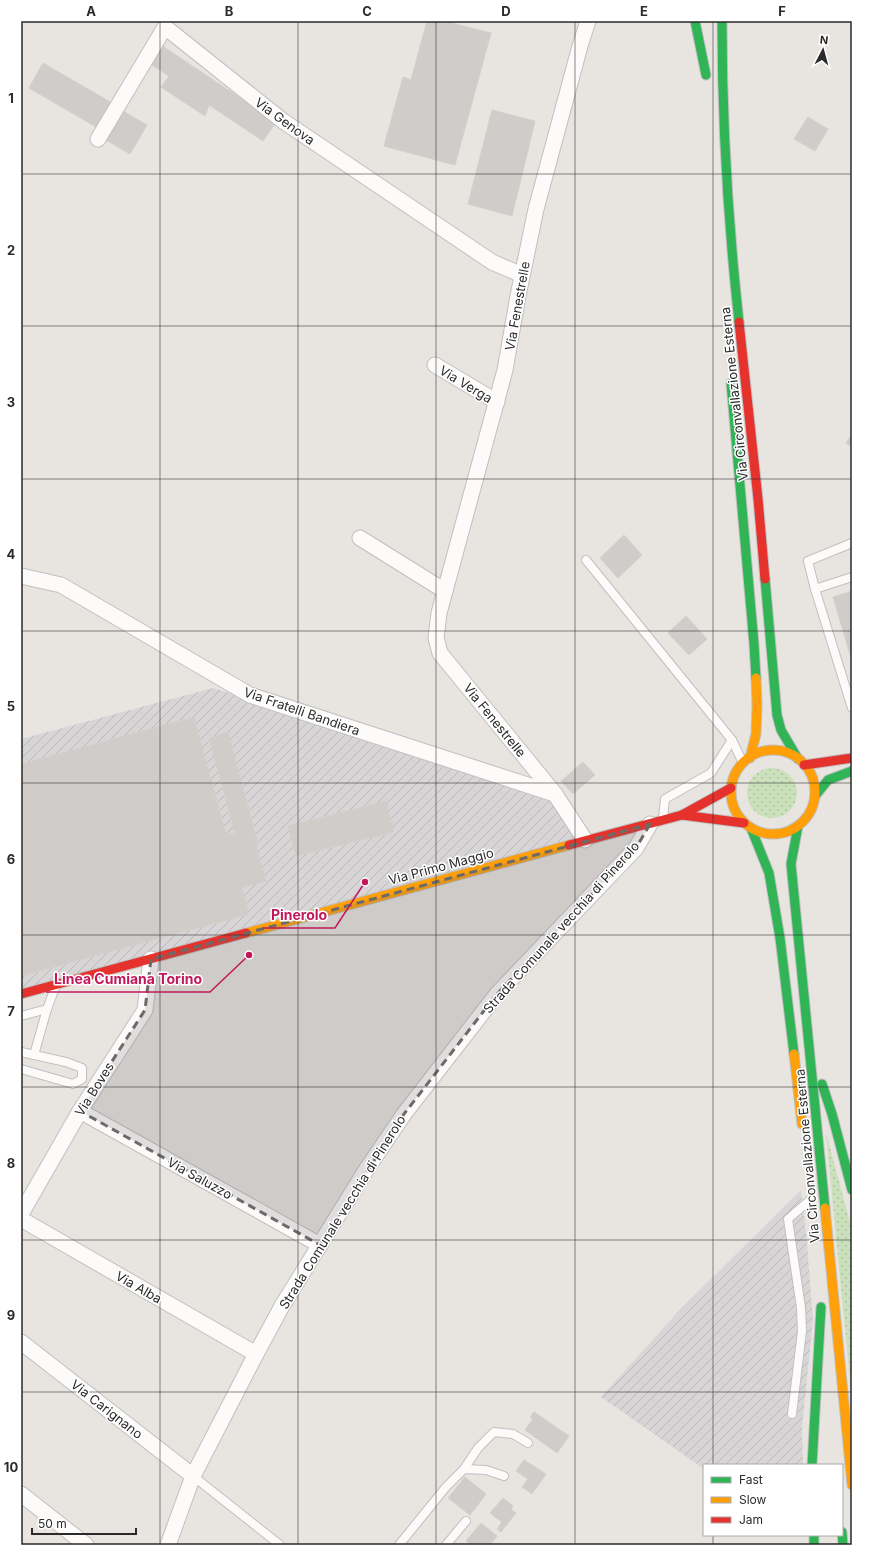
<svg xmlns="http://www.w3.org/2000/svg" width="873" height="1566" viewBox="0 0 873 1566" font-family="Inter,sans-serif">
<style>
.industrial{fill:url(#industrial-furrows)}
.grass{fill:url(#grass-dots)}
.building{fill:#cfccc9;stroke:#d3d0cc}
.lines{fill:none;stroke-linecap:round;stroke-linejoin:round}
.lane-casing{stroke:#c1c0c1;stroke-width:10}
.street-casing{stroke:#c1c0c1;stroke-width:17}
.fast-casing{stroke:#c1c0c1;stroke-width:11}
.slow-casing{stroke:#c1c0c1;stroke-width:11}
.jam-casing{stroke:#c1c0c1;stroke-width:11}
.lane{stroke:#fcfbfa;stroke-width:8}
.street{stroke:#fcfbfa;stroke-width:15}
.fast{stroke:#30b455;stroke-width:9}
.slow{stroke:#ff9f0a;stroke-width:9}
.jam{stroke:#e5322d;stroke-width:9}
.marked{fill:#6c6b6a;fill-opacity:0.2;stroke:#6c6b6a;stroke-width:3;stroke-dasharray:8 5;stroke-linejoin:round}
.grid{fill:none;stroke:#2a2a2a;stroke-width:1;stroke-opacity:0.55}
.labels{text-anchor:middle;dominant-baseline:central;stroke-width:3;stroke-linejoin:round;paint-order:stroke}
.street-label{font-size:13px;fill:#2a2a2a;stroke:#fff}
.leader{fill:none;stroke:#c2185b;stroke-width:1.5}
.callout-dot{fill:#c2185b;stroke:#fff;stroke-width:1.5}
.callout-label{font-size:14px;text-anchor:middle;font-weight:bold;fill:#c2185b;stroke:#fff;stroke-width:3;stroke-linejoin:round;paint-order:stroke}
.neatline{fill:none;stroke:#2a2a2a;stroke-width:1.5}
.grid-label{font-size:13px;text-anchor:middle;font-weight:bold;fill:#2a2a2a}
</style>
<defs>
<pattern id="industrial-furrows" width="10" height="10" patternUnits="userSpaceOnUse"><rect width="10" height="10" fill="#d8d5d7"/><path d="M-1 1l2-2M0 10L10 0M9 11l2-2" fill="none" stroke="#bab7b9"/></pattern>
<pattern id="grass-dots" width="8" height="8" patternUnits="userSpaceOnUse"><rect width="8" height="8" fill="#cae1bb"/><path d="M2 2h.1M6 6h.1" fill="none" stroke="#aec1a1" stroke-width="1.8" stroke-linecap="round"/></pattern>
</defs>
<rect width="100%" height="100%" fill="#e8e4e0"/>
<!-- industrial -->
<g class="industrial">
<polygon points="213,688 555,794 585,840 21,994 21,739"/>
<polygon points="801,1190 806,1232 813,1320 802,1428 803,1465 704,1465 704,1469 601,1397 677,1313"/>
</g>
<!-- grass -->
<g class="grass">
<circle cx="772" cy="793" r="25"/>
<polygon points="826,1133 852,1230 852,1399"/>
</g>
<!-- building -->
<g class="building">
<polygon points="427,21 444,21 491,33 455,165 384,146 403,77 411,80"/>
<polygon points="161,45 276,122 263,141 209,105 205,116 161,87 169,76 149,63"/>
<polygon points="43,63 112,103 98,128 29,88"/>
<polygon points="492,110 535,121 512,216 468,204"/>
<polygon points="123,111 147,125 130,154 106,140"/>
<polygon points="808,117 828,129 815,151 794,139"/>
<polygon points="852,434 852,447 846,443"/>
<polygon points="624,535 642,555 618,578 600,558"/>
<polygon points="852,591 852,661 833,597"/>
<polygon points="686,616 707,639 689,655 668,633"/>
<polygon points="194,717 226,835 235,833 209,738 228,732 258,844 256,845 266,881 242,888 249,914 21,976 21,764"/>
<polygon points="583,762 595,775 573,794 561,781"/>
<polygon points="386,801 394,832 296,856 288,826"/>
<polygon points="534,1412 569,1436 557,1453 525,1430 533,1419 530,1417"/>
<polygon points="524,1460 546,1474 532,1494 522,1487 528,1479 516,1471"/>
<polygon points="465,1477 486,1494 470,1515 448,1498"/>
<polygon points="503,1498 513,1506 511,1509 516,1513 501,1532 497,1529 502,1522 490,1513"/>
<polygon points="481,1523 497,1536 490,1545 471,1545 466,1541"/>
</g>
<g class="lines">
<defs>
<g id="lane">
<polyline points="852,543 808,561 815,589 852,708"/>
<polyline points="586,560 732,740 743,763"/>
<polyline points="815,589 852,577"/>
<polyline points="663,818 665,799 711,773 732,740"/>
<polyline points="21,1016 47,1009 55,988"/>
<polyline points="21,1052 66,1062 82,1068 82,1079 73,1084 21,1069"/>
<polyline points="34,1055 47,1009"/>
<polyline points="792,1414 802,1331 801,1308 788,1219 810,1200"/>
<polyline points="464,1469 478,1448 494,1432 513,1434 528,1443"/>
<polyline points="193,1476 280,1545"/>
<polyline points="399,1545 446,1487 464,1469 486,1470 504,1476"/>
<polyline points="446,1545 466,1521"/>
</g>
<g id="street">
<polyline points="98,139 165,27 283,121 492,262 522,275"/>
<polyline points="435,365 497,402"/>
<polyline points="360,538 445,591"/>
<polyline points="21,576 61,585 250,695 555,794"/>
<polyline points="585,840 555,794 440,653 436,638 439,613 505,370 518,296 536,209 580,46 588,21"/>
<polyline points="80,1111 320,1245"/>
<polyline points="21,1214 80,1111 145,1010 151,959"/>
<polyline points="21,1219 256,1354"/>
<polyline points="21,1342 193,1476"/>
<polyline points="21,1494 86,1545"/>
<polyline points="168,1545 193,1476 256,1354 282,1306 366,1170 404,1114 497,994 636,848 650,824"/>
</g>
<g id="fast">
<polyline points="695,21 706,75"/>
<path d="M 722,21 C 722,122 728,222 739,322"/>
<polyline points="731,383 754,644 756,678"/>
<polyline points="765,579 777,715 781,730 798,759"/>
<polyline points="815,796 828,780 852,771"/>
<polyline points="798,826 791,864 825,1208"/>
<polyline points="751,828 769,873 780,938 794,1054"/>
<polyline points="822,1084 832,1114 852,1190"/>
<polyline points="812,1465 821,1307"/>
<polyline points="842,1532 843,1545"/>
<polyline points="814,1535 814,1545"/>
</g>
<g id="slow">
<circle cx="773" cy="792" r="42"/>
<polyline points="750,758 756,734 757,705 756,678"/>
<polyline points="246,933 569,845"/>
<polyline points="794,1054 802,1124"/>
<polyline points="825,1208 852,1485"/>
</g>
<g id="jam">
<polyline points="739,322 758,499 765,579"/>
<polyline points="804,765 852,758"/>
<polyline points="682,815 744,823"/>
<polyline points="569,845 682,815 731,788"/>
<polyline points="21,994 246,933"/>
</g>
</defs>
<!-- lane casing -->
<use href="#lane" class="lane-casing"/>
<!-- street casing -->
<use href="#street" class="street-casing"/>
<!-- fast casing -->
<use href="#fast" class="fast-casing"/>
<!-- slow casing -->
<use href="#slow" class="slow-casing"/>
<!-- jam casing -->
<use href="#jam" class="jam-casing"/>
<!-- lane -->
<use href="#lane" class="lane"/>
<!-- street -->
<use href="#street" class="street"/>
<!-- fast -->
<use href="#fast" class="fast"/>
<!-- slow -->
<use href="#slow" class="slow"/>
<!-- jam -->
<use href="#jam" class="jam"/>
</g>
<!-- marked area -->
<path class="marked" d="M 650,824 L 636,848 L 497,994 L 404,1114 L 320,1245 L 80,1111 L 145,1010 L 151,959 Z"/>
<!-- grid -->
<path class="grid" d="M 160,21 L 160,1545M 298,21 L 298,1545M 436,21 L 436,1545M 575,21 L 575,1545M 713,21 L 713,1465M 21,174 L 852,174M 21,326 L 852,326M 21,479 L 852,479M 21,631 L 852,631M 21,783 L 852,783M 21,935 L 852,935M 21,1087 L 852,1087M 21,1240 L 852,1240M 21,1392 L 852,1392M 713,1535 L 713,1545"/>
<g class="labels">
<!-- street labels -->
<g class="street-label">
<text transform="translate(285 121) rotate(36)">Via Genova</text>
<text transform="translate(517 306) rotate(-80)">Via Fenestrelle</text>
<text transform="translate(466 384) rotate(31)">Via Verga</text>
<text transform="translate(734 394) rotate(-96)">Via Circonvallazione Esterna</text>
<text transform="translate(302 711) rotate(19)">Via Fratelli Bandiera</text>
<text transform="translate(495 720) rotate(51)">Via Fenestrelle</text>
<text transform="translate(441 866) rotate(-15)">Via Primo Maggio</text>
<text transform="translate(561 927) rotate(-48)">Strada Comunale vecchia di Pinerolo</text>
<text transform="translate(94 1089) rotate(-58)">Via Boves</text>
<text transform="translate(807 1156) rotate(-95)">Via Circonvallazione Esterna</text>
<text transform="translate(200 1178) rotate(29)">Via Saluzzo</text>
<text transform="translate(342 1212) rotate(-58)">Strada Comunale vecchia di Pinerolo</text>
<text transform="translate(139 1287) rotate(30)">Via Alba</text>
<text transform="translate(107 1409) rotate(38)">Via Carignano</text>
</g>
</g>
<!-- callouts -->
<path class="leader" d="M365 882L335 928H263M249 955L210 992H46"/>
<g class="callout-dot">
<circle cx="365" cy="882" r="4"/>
<circle cx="249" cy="955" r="4"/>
</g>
<g class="callout-label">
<text x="299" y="920">Pinerolo</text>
<text x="128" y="984">Linea Cumiana Torino</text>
</g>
<!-- border -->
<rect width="873" height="1566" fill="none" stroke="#ffffff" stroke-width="44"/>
<!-- legend -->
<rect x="703" y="1464" width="140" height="72" fill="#ffffff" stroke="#aaaaaa"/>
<rect x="711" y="1477" width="20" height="6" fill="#30b455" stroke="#aaaaaa"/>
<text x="739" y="1484" font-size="12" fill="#2a2a2a">Fast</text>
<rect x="711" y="1497" width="20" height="6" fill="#ff9f0a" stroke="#aaaaaa"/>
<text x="739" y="1504" font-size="12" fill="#2a2a2a">Slow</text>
<rect x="711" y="1517" width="20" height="6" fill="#e5322d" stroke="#aaaaaa"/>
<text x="739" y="1524" font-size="12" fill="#2a2a2a">Jam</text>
<!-- north arrow -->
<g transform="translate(823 50) rotate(6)" stroke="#ffffff" stroke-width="3" paint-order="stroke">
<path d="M0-3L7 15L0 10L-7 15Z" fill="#2a2a2a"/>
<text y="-6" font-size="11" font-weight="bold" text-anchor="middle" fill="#2a2a2a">N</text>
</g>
<!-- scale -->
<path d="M32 1528v6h104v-6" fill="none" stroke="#2a2a2a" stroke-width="2"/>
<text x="38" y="1528" font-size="12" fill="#2a2a2a" stroke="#ffffff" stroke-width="3" paint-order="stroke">50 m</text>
<rect x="22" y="22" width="829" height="1522" class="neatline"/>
<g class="grid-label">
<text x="91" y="16">A</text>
<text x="229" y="16">B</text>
<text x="367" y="16">C</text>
<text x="506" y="16">D</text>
<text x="644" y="16">E</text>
<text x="782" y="16">F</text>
<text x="11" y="103">1</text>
<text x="11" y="255">2</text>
<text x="11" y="407">3</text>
<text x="11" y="559">4</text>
<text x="11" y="711">5</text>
<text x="11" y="864">6</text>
<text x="11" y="1016">7</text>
<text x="11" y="1168">8</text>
<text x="11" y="1320">9</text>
<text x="11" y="1472">10</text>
</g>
</svg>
